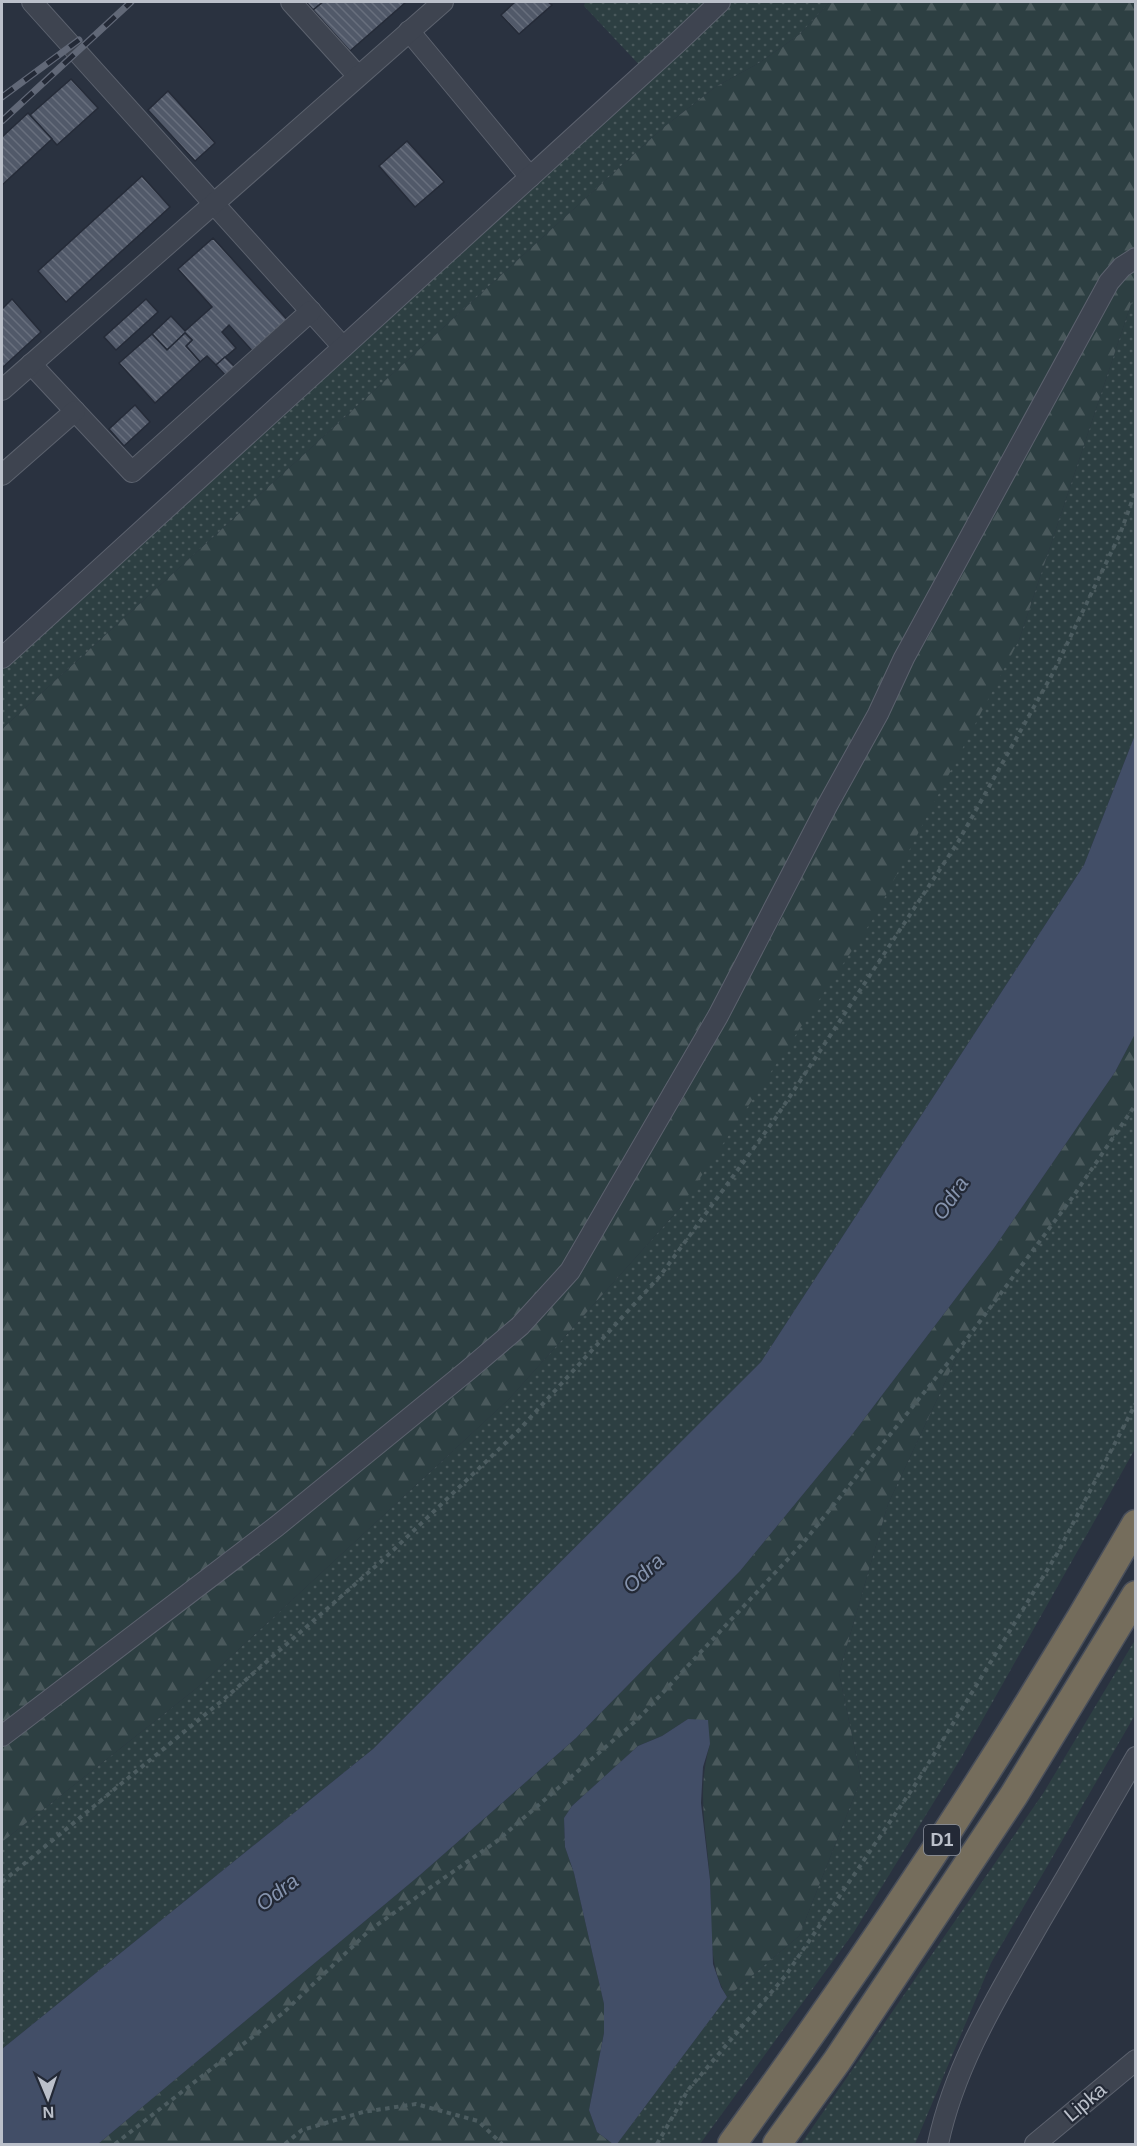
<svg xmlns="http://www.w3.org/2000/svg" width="1137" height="2146" viewBox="0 0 1137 2146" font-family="Helvetica,sans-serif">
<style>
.grass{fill:url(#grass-dots)}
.forest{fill:url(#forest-firs)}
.water{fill:#424e67}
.building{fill:url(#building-back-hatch);stroke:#252b38;stroke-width:1.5}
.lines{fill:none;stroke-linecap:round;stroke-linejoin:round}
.minor-casing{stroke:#5c626e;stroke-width:22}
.highway-casing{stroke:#494f5b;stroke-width:31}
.path{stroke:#4c5c60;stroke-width:4;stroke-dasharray:4.5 4.5;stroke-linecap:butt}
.minor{stroke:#3e4450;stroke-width:20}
.highway{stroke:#756d5c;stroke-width:28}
.rail-casing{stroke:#616877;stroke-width:7}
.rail{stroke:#232936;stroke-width:4.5;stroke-dasharray:14;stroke-linecap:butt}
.labels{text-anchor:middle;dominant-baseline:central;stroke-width:4.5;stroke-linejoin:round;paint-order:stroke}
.shield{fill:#232936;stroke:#8d939e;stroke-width:1.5}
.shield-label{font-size:18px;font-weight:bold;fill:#bbc0ca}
.street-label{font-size:20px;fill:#bbc0ca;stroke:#232936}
.water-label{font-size:21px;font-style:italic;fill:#8694ae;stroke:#232936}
</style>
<defs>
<pattern id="grass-dots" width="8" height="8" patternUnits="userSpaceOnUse" patternTransform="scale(1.5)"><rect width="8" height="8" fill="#2d3f42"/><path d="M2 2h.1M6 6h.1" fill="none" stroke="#4a595c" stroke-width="1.8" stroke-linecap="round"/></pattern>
<pattern id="forest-firs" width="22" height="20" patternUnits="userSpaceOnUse" patternTransform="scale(1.5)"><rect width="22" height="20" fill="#2d3f42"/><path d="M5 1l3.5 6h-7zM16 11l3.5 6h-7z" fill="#4a595c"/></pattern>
<pattern id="building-back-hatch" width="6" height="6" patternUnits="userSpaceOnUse" patternTransform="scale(1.5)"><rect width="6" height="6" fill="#515969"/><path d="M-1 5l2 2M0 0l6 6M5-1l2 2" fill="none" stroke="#686f7d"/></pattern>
</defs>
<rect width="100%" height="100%" fill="#2a3240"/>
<!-- grass -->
<g class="grass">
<polygon points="585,2 830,2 800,34 759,63 717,86 664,127 2,729 2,658 645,71 584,6"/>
<polygon points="1135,292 1135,735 1084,865 761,1362 373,1749 2,2049 2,1842 198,1687 509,1399 680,1208 1019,640"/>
<polygon points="1135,1103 1135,1449 961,1758 854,1932 700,2144 617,2144 727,1997 799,1936 861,1779 839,1673 888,1504 963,1344"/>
<polygon points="1135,1640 1135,1715 991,1963 915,2144 801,2144 1044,1792"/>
</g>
<!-- forest -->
<g class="forest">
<polygon points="830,2 1135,2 1135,292 1019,640 875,916 680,1208 509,1399 198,1687 2,1842 2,729 664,127 717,86 759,63 800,34"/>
<path d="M 1135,1034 L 1135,1104 L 1072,1198 L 963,1344 L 888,1504 L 839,1673 L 861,1779 L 799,1936 L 727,1997 C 706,1962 713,1920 710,1881 C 707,1831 696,1794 710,1744 L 688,1719 L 662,1736 L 638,1746 L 572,1806 L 564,1818 L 565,1847 L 574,1873 L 604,2004 L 604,2033 L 589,2110 L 597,2132 L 613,2144 L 98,2144 L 420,1875 L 576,1738 L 740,1571 L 851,1436 L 994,1248 L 1115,1072 Z"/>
</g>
<!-- water -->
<g class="water">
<polygon points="1135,735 1135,1034 1115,1072 994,1248 851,1436 740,1571 576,1738 420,1875 98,2144 2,2144 2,2049 373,1749 761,1362 1084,865"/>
<polygon points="688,1719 708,1720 710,1744 703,1767 701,1803 710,1880 713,1964 721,1987 727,1997 617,2144 613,2144 597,2132 589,2110 604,2033 604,2004 574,1873 565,1847 564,1818 572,1806 638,1746 662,1736"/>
</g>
<!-- building -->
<g class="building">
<polygon points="306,2 323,2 313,10"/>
<polygon points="323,2 406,2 350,51 313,10"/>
<polygon points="515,2 548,2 552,5 519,34 501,15"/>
<polygon points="71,79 98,108 57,145 30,115"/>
<polygon points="168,91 215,143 195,161 148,110"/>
<polygon points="28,113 52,139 2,185 2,137"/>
<polygon points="407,141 444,182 415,207 379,166"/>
<polygon points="142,176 170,207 66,302 38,271"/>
<polygon points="213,238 291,324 256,355 229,325 222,332 236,348 216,365 207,356 200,362 186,346 192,340 185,333 167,350 152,334 171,316 185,331 212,307 178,269"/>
<polygon points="12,299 41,332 2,368 2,309"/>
<polygon points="146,299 158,312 116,350 104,337"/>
<polygon points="185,333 192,340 186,346 200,362 155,403 119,363 152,334 167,350"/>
<polygon points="225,357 235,367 226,376 216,365"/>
<polygon points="135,405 150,422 124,446 109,429"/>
</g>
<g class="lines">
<defs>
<g id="minor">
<polyline points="32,2 343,347"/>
<polyline points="291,2 358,76"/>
<polyline points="409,31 530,177"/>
<polyline points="31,364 132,472 311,311"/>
<polyline points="2,390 443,2"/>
<polyline points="2,475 75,411"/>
<polyline points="2,658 678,42 720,2"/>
<polyline points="2,1736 277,1526 467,1371 520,1326 570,1271 718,1016 827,806 878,714 904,658 1109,282 1122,267 1136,258"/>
<path d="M 938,2144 C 955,2063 1000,1992 1041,1920 C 1073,1866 1104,1812 1136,1757"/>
<polyline points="1035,2144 1136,2060"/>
</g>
<g id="highway">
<path d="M 732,2144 C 877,1945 1013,1738 1136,1524"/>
<polyline points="777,2144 837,2061 1014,1795 1136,1595"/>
</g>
</defs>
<!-- minor casing -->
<use href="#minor" class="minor-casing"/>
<!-- highway casing -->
<use href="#highway" class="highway-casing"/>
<!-- path -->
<g class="path">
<polyline points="2,1882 224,1699 385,1558 518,1431 660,1276 775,1119 958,842 1053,673 1120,534 1136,490"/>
<polyline points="115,2144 283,2013 371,1929 497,1841 638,1719 803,1543 963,1344 1072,1198 1136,1104"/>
<polyline points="285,2144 302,2130 363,2112 416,2104 478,2121 502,2144"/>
<polyline points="657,2144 688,2090 786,1975 917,1782 1057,1554 1136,1403"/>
</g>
<!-- minor -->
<use href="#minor" class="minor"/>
<!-- highway -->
<use href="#highway" class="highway"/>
<defs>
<g id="rail">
<polyline points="2,97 79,40"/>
<polyline points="2,121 131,2"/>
</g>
</defs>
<!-- rail casing -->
<use href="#rail" class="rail-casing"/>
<!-- rail -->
<use href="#rail" class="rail"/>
</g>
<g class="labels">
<!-- shield labels -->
<rect class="shield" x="924" y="1825" width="36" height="30" rx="4.5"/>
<g class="shield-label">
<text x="942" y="1840">D1</text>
</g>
<!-- street labels -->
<g class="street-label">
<text transform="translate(1085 2102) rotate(-40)">Lipka</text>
</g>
<!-- water labels -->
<g class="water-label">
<text transform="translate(950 1198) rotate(-56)">Odra</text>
<text transform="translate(643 1573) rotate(-42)">Odra</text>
<text transform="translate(277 1892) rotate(-37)">Odra</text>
</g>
</g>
<!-- border -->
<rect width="1137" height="2146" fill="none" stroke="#bbc0ca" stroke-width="6"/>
<!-- north arrow -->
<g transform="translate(48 2098) rotate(178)" stroke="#232936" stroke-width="4.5" paint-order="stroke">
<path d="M0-4.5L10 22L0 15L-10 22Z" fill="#bbc0ca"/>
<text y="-9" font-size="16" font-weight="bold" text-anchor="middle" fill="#bbc0ca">N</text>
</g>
</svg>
